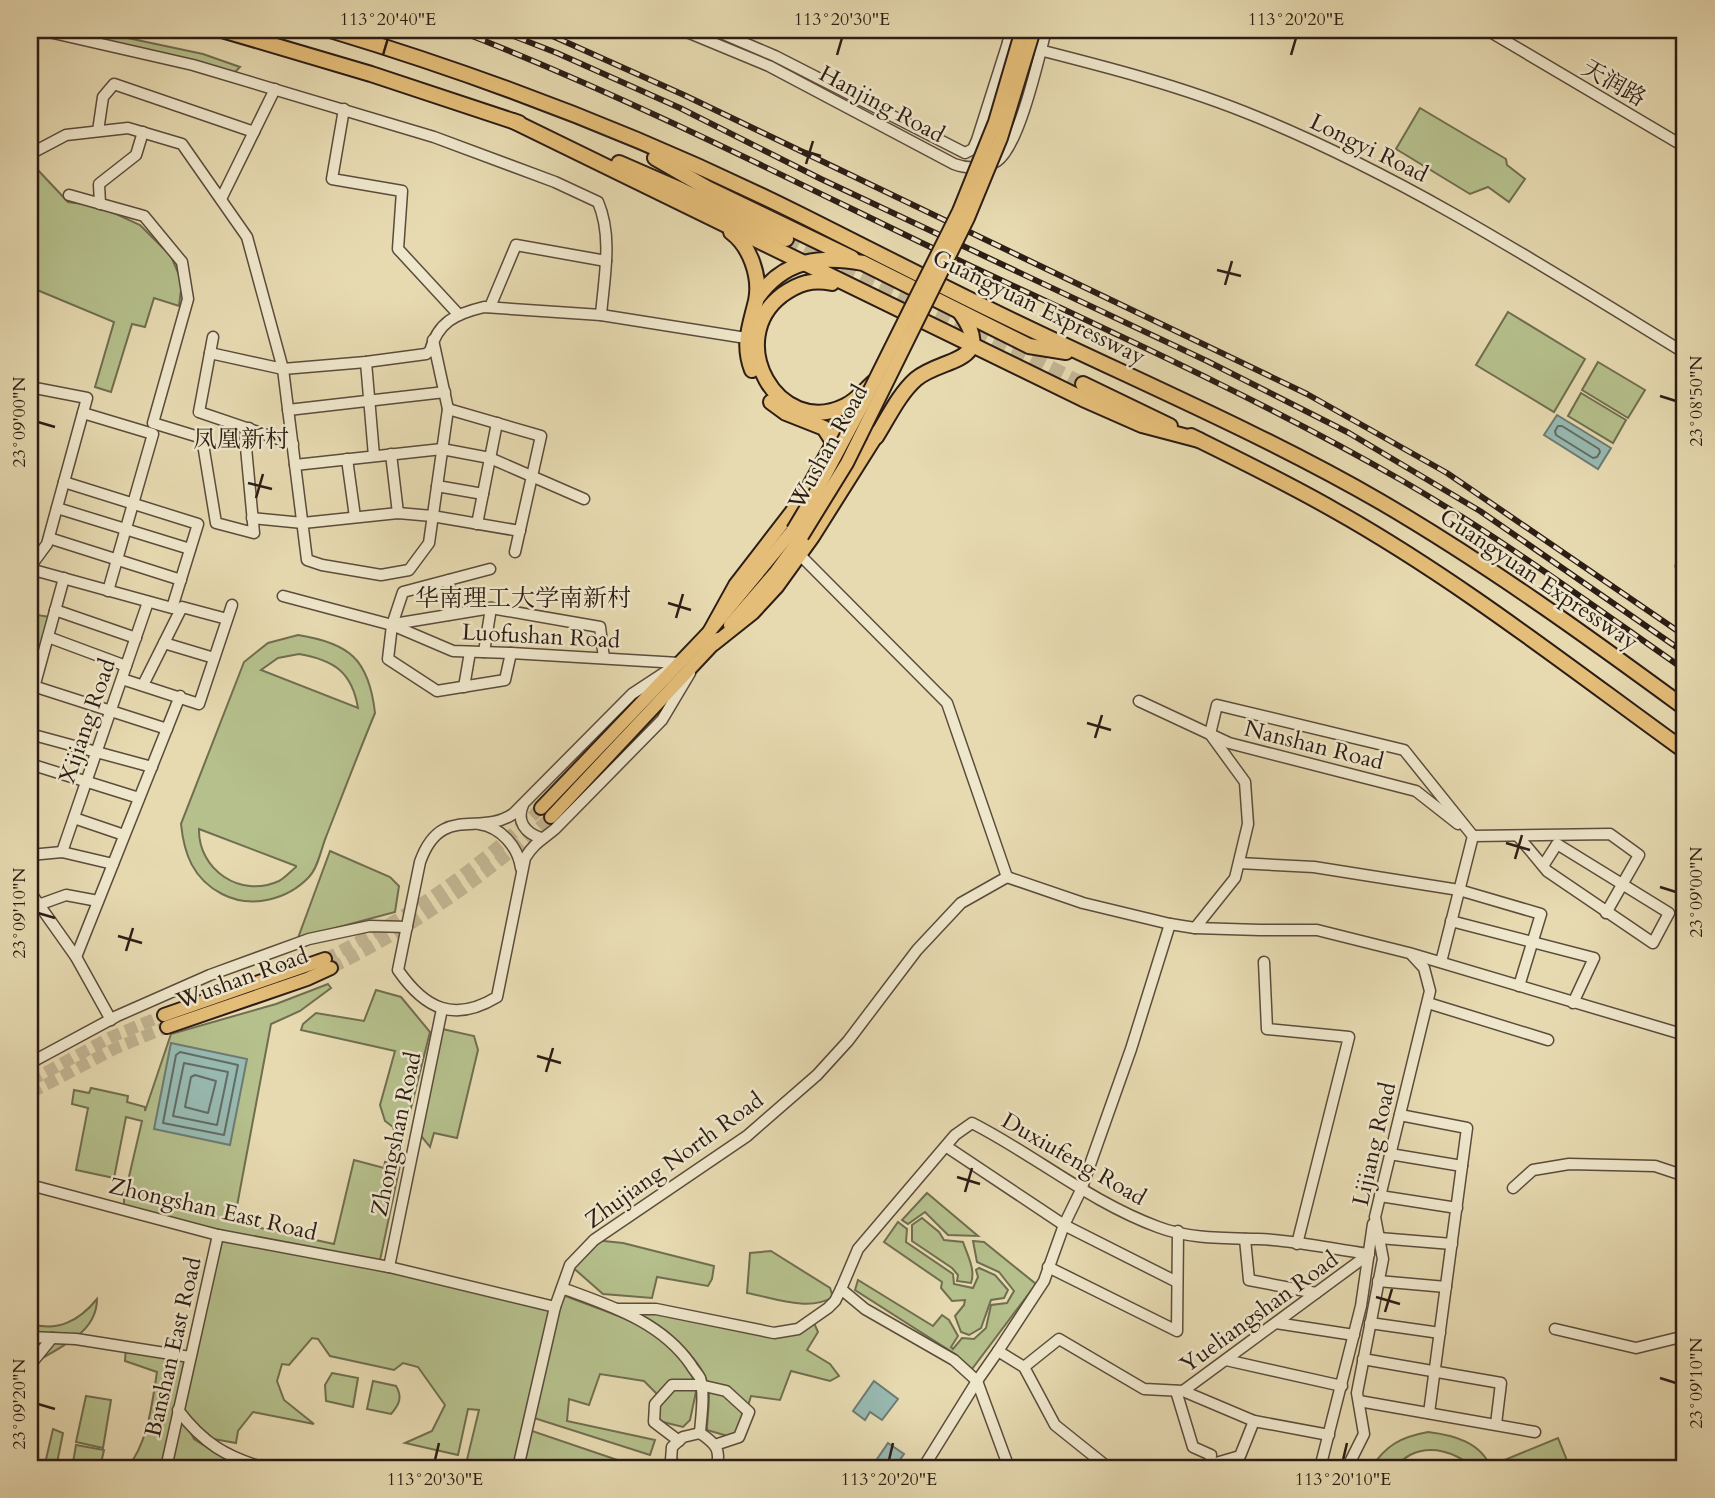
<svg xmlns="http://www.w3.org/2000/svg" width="1715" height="1498" viewBox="0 0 1715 1498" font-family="Cardo,'Noto Serif SC',serif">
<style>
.green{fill:#b5c08c;stroke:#706e50;stroke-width:2;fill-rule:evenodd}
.water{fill:#98bab2;stroke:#6d7b73;stroke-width:2}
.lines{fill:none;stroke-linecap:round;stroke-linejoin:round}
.shore{stroke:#626c64;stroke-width:2}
.major-tunnel{stroke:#c2b492;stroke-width:12;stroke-dasharray:12 6;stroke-linecap:butt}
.highway-tunnel{stroke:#c2b492;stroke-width:14;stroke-dasharray:14 7;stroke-linecap:butt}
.minor-casing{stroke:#5b4c3c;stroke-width:13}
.major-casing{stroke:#2c1d15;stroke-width:16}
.highway-casing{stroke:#2c1d15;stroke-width:18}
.minor{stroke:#efe7cc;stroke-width:10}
.major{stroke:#e4bd78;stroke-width:12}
.highway{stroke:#e4bd78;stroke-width:14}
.rail-casing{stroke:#2c1d15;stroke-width:6}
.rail{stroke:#efe7cc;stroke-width:3.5;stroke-dasharray:10;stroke-linecap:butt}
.major-bridge-casing{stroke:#2c1d15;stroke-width:16;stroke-linecap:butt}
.major-bridge{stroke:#e4bd78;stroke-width:12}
.ticks{fill:none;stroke:#2c1d15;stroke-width:2.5}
.labels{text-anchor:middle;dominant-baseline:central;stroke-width:5;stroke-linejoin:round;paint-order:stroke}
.street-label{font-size:23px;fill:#2c1d15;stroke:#efe7cc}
.neighbourhood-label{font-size:24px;fill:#2c1d15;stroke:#efe7cc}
.neatline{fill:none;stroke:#2c1d15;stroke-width:2.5}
.ticks-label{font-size:18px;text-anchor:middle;fill:#2c1d15}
</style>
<rect width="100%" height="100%" fill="#e7dab1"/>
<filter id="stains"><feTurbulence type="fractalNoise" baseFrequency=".00286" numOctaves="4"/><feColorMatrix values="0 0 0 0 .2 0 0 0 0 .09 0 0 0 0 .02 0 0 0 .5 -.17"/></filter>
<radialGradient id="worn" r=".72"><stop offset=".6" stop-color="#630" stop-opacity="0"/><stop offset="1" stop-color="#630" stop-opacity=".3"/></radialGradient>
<!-- green -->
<g class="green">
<polygon points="44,30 90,30 203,54 240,67 231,76"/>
<polygon points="1420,108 1506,159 1507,165 1525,179 1509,202 1488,187 1470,194 1396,149"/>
<polygon points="30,169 37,169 68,202 99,206 140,225 171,256 182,282 179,306 154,298 145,327 132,324 111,392 95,387 114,322 30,287"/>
<polygon points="1508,312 1585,359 1554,412 1476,365"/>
<polygon points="1598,362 1645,390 1628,418 1582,390"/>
<polygon points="1581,393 1626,420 1613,443 1568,416"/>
<polygon points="30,614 51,617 49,639 30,711"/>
<path d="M 298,635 C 349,643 369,659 375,713 C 358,754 342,796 326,837 C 321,849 318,868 309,877 C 287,900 251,909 222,894 C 193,879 184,854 181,824 L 244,662 L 268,643 ZM 299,654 C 334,660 352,672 358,708 L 261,670 L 278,658 ZM 199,829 L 296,866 L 296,867 C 291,871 285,878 279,881 C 240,899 198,869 199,829 Z"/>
<polygon points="330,851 390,877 399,886 395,912 298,938"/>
<polygon points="328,984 331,988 300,1011 271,1024 234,1222 334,1244 354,1160 384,1168 385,1162 400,1165 379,1265 124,1209 124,1198 142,1121 126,1117 114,1178 76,1170 88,1108 72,1104 74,1090 89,1093 91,1088 128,1096 127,1102 145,1107 145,1111 171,1034 276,1004"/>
<polygon points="376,990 401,997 430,1032 402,1144 397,1140 393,1127 385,1121 380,1105 395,1051 301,1030 303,1024 316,1013 364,1021"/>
<polygon points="438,1028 474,1036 478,1050 457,1138 434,1133 430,1147 417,1131"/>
<polygon points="927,1193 978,1236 948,1235 925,1212 908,1224 902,1220"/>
<path d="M 922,1218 L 939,1232 L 944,1240 L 963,1242 C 967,1254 976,1270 971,1283 L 957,1281 L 958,1275 L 952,1268 L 912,1241 L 912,1225 Z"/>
<polygon points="898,1222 907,1229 906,1242 953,1274 954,1284 973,1288 978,1277 976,1270 979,1268 995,1275 1008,1290 1004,1298 991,1300 981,1328 969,1335 961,1332 955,1316 964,1305 965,1300 952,1301 941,1288 942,1282 884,1242"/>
<path d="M 218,1235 L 555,1307 L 560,1294 L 643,1325 L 671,1348 L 687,1366 L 697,1387 L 690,1420 L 683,1427 L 663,1422 L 656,1417 L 659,1396 L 644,1381 L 600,1374 L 589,1405 L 569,1399 L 567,1421 L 655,1440 L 650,1455 L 531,1417 L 526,1429 L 641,1468 L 465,1468 L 479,1410 L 468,1409 L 458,1455 L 405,1443 L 432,1431 L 445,1405 L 418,1367 L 403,1363 L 394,1370 L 330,1356 L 318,1339 L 312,1338 L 289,1365 L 282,1364 L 277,1381 L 284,1400 L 314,1424 L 253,1412 L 238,1431 L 236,1443 L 192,1435 L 194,1439 L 226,1459 L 252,1468 L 127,1468 C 148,1443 152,1404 157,1372 L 125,1361 L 126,1346 L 190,1356 Z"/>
<polygon points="594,1240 623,1243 714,1266 712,1279 708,1286 657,1277 652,1298 603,1294 570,1265"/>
<polygon points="973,1241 984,1242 1036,1284 972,1369 955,1354 855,1290 858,1280 933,1326 942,1315 949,1320 958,1336 951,1347 953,1349 962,1338 974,1339 986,1328 991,1305 1007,1303 1014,1291 999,1272 977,1262"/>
<path d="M 771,1251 L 830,1288 L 833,1297 C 809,1312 774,1298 747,1293 L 750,1253 Z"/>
<path d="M 97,1299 C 97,1335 56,1348 30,1366 L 30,1323 C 57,1333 80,1320 97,1299 Z"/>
<path d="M 633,1311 L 681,1315 L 780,1337 L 814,1323 L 818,1332 L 807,1350 L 830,1364 L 839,1376 L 830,1381 L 791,1371 L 780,1400 L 751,1396 L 742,1425 L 731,1437 L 707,1430 C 707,1416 711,1398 708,1385 C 701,1356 658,1324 633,1311 Z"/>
<polygon points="332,1373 358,1378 353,1407 326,1401 325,1385"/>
<path d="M 373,1381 L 396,1386 C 403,1397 399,1405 391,1414 L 367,1409 Z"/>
<polygon points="86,1396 111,1400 103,1448 76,1442"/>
<polygon points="53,1429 63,1433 56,1468 44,1468"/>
<path d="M 1428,1432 C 1453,1435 1481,1442 1491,1468 L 1468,1468 L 1472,1466 C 1455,1453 1432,1444 1410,1455 C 1404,1458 1399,1464 1393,1467 C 1388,1470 1377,1468 1371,1468 C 1386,1445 1401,1437 1428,1432 Z"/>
<polygon points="1558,1438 1570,1468 1504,1468 1502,1461"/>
<polygon points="76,1445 104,1450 100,1468 72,1468"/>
</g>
<!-- water -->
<g class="water">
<polygon points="1557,415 1611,448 1598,469 1544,435"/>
<polygon points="171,1043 247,1059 230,1145 154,1129"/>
<polygon points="874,1381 898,1399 882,1420 870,1412 865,1420 853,1411"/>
<polygon points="888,1443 904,1454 894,1468 871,1468"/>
</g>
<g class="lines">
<!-- shore -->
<g class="shore">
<polygon points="1558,426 1562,426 1599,449 1600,452 1597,457 1593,458 1556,435 1555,431"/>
<polygon points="180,1052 238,1065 224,1135 163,1123 176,1055"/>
<polygon points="184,1063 228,1072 217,1125 173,1116"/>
<polygon points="195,1075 216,1081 208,1113 185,1107 191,1077"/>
</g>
<!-- major-tunnel -->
<g class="major-tunnel">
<path d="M 325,959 C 404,920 478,869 541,808"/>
<path d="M 331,968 C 411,929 485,877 551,817"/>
<polyline points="30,1081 111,1037 164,1015"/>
<polyline points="30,1093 116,1048 167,1027"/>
</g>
<!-- highway-tunnel -->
<polyline class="highway-tunnel" points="786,239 944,314 1083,384"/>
<defs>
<g id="minor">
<path d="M 40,30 L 193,65 L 434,137 L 555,182 L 598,202 C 613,237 604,278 601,315"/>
<path d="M 682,30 L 769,66 L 954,164 C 967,169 985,169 997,161 C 1019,147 1039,57 1046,30"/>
<polyline points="714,30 775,56 965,153 973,149 977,140 1012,30"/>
<polyline points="1487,30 1685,147"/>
<path d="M 1008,42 C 1091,63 1178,84 1257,117 C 1408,179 1546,268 1685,353"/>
<polyline points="344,109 332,179 402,191 398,249 459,315"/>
<polyline points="98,131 103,97 114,84 254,132"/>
<polyline points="30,154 66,135 128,128 182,144 247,237 283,369 307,560 322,565 381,575 409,570 429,543 448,409 433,340"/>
<polyline points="69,195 144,216 182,262 188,299 153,423 202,438 216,523 254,533 245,437 249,428"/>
<polyline points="221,199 275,89"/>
<polyline points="100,204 99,184 136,155 143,132"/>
<polyline points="490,307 516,245 606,261"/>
<polyline points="213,337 199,412 293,444"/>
<path d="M 210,353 L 283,369 L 366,362 L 426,354 L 430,351 C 438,322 455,314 484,307 L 601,315 L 746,338"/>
<polyline points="366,362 374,456"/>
<polyline points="30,387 87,398 47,544 30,567"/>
<polyline points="448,409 541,436 515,552"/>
<polyline points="288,410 445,392"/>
<polyline points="83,413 153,434 108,591"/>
<polyline points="391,454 398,513"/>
<polyline points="347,459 355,517"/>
<polyline points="295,465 442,449 490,458 584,499"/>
<polyline points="437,486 483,494"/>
<polyline points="57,508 190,549"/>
<polyline points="252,518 303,523 398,513 432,516 520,531"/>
<polyline points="477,524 497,423"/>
<polyline points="49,538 181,580"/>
<polyline points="800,555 947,703 1007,877"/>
<polyline points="1681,566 1685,560"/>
<polyline points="30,569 172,608 198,524 64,482"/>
<polyline points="490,569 403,592 392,625 388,659 437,691 505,680 511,653"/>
<polyline points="283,596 392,625 453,651 511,653 679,663"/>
<polyline points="55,610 136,638"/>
<polyline points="448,615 449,580"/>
<polyline points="394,624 491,608 600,627 604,658"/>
<polyline points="48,637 126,666"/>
<polyline points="164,643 214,658"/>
<polyline points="484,652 491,608"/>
<path d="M 670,669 L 632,694 L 513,814 C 479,837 441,803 420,862 L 398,970 C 425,1009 454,1023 497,997 L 525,858 C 533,844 543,839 555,829 L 662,720 L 690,673"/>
<polyline points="122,679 199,704 232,605"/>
<polyline points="30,685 167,729"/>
<polyline points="143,685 182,607 227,619"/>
<polyline points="464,687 470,652"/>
<polyline points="1139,701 1229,743 1416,791 1458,824"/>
<polyline points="30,702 64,578"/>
<polyline points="30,734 152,767"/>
<polyline points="30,764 139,798"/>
<path d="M 523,805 C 516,821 525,833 541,838"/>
<polyline points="74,818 124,835"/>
<path d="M 479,824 C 501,827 518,847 521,868"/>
<polyline points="1473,836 1610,834 1639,855 1606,913"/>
<polyline points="1518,836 1543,866 1547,871 1653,943 1669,913 1557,844 1543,866"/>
<polyline points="62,852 148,602"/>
<polyline points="30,855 62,852 113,864"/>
<polyline points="1239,863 1314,867 1459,890 1541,914 1519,986"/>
<polyline points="1007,877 1083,903 1170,924 1195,928 1260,930 1317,930 1409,953 1685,1035"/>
<polyline points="30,892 76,957 111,1020"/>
<polyline points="30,908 66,895 98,901"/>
<polyline points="1451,921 1594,958 1573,1003"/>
<polyline points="1195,928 1235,878 1248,824 1245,782 1210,734 1217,705 1404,750 1473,836"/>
<polyline points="76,957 180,696"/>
<polyline points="1264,962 1267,1029 1349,1037 1297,1244"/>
<polyline points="1441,962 1473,836"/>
<polyline points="1428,1003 1548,1040"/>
<polyline points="30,1063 117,1016 210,975 309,939 370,926 407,927"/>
<polyline points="1400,1115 1467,1128 1429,1413"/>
<polyline points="947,1147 1064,1225 1177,1282"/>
<polyline points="1390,1154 1462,1166"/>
<polyline points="30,1185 218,1235 389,1267 555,1307"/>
<polyline points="1513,1188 1533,1170 1569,1164 1655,1166 1685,1176"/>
<polyline points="1380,1196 1457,1208"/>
<polyline points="1379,1238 1452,1244"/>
<polyline points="1245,1239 1249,1280 1316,1293"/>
<polyline points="389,1267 442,1009"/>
<polyline points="1048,1267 1177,1331 1178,1231"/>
<polyline points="1378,1281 1446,1287"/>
<path d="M 562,1288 C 608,1305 661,1321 691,1365 C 693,1369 698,1374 700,1378 C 705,1394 701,1417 700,1433"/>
<path d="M 841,1289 L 858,1249 L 955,1135 L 972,1123 C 1035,1155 1090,1202 1158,1227 C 1189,1239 1225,1238 1258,1239 C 1294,1240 1332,1249 1369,1254"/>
<polyline points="617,1309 656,1309 774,1333 798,1329 828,1308 835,1301 841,1289 865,1309 954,1360 977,1381 1009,1468"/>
<polyline points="1276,1323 1354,1335"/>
<polyline points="1370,1323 1440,1333"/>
<polyline points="1555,1329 1636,1348 1685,1336"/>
<polyline points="30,1337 76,1339 190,1357"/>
<polyline points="998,1351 1024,1367 1055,1425 1105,1465 1117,1468"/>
<polyline points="1363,1359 1501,1383 1496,1424"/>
<polyline points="1226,1360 1342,1386"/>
<polyline points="30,1365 52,1338"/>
<polyline points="1024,1367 1059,1339 1144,1389 1183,1391 1369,1254"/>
<polyline points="1176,1391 1193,1447 1211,1455 1210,1465"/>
<polyline points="1183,1391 1254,1421 1329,1435"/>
<polyline points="1359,1401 1535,1432"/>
<path d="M 178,1410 C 203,1443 226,1457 265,1468"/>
<polyline points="679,1441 654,1422 655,1404 672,1385 700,1385 726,1391 749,1412 739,1437 715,1445"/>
<polyline points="166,1468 218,1235"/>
<polyline points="518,1468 555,1307 570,1265 594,1240 747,1136 817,1075 848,1041 917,950 961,903 1007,877"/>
<path d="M 678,1468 L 671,1460 L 672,1447 L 683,1437 L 700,1433 C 715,1443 722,1450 716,1468"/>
<polyline points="923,1468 977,1381 998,1351 1044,1281 1064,1225 1081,1190 1131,1049 1170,924"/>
<polyline points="993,1468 1008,1464"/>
<polyline points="1199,1468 1240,1456 1254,1421"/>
<polyline points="1320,1468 1361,1306 1373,1224"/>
<polyline points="1347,1468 1364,1434 1357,1393 1383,1259 1375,1217 1430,991 1424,968 1412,955"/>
</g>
<g id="major">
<polyline points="730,625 775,573 802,536"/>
<path d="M 709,632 L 735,585 L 802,498 L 841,428 C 855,419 865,427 876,437 L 813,537 L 777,587 L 753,613 L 714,644"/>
<polyline points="541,808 709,632 793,530"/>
<polyline points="551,817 718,639"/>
<polyline points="164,1015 325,959"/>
<polyline points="167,1027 307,979 331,968"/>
</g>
<g id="highway">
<polyline points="222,30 371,74 519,123"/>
<path d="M 330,30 C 489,78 650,140 799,214 C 865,247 931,281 997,313 C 1126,376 1258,431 1381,502 C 1487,564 1587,636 1685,708"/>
<polyline points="513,121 1083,399 1142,425 1199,440"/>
<polyline points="655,158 707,188 852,258"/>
<polyline points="619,163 681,190 786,239"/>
<path d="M 731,232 C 750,246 761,277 756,301 C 750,326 742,344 752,370"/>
<path d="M 832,283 C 812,279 799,283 782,295 C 723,340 778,439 845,406 C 856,401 865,390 874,382"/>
<path d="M 757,298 C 784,260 819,255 863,263 L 1029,346 L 1066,352"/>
<polyline points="1083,384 1170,426"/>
<polyline points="771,402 786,413 824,428 833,442"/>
<path d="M 1191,436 C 1239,460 1287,483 1334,510 C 1457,579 1570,668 1685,751"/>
<path d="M 876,437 C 888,418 899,394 916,379 C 942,357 997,364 960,312"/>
</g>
</defs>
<!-- minor casing -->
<use href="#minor" class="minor-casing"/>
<!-- major casing -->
<use href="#major" class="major-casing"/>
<!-- highway casing -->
<use href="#highway" class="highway-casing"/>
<!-- minor -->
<use href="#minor" class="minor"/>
<!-- major -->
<use href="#major" class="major"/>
<!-- highway -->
<use href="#highway" class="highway"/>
<defs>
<g id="rail">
<path d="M 457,30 C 616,92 767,168 920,242 C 1080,318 1248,392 1401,480 C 1500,537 1592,605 1685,670"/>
<polyline points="498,30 557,53 680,108 821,179 1207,361 1349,433 1480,511 1685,653"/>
<polyline points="539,30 684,95 1307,394 1447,473 1685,636"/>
</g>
</defs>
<!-- rail casing -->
<use href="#rail" class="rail-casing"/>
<!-- rail -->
<use href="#rail" class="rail"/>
<defs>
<g id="major-bridge">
<polyline points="793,530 820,485 862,406 959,211 995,122 1022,30"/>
<polyline points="802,536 847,463 968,218 1001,138 1034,30"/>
</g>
</defs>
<!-- major-bridge casing -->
<use href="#major-bridge" class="major-bridge-casing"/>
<!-- major-bridge -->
<use href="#major-bridge" class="major-bridge"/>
</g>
<!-- ticks -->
<path class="ticks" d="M 383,55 L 388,38M 837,55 L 842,38M 1291,55 L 1296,38M 798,149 L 821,156M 806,164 L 813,141M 1217,270 L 1241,276M 1225,285 L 1232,261M 1660,396 L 1676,401M 38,422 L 55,427M 248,483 L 272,489M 256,498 L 263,474M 668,603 L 691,610M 676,618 L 683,594M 1087,723 L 1111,730M 1095,738 L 1102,715M 1506,843 L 1530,850M 1515,859 L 1522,835M 1660,887 L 1676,892M 38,913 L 55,918M 118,936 L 142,943M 126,951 L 133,928M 537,1056 L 561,1063M 546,1072 L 553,1048M 957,1177 L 980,1184M 965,1192 L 972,1168M 1376,1297 L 1400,1304M 1385,1312 L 1392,1289M 1660,1378 L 1676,1383M 38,1404 L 55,1409M 435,1460 L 439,1443M 889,1460 L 893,1443M 1343,1460 L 1347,1443"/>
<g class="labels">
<!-- street labels -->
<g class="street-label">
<text transform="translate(1614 83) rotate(30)">天润路</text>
<text transform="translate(882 104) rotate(28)">Hanjing Road</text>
<text transform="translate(1369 148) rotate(26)">Longyi Road</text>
<text transform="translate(1039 307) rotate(26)">Guangyuan Expressway</text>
<text transform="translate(828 447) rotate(-61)">Wushan Road</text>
<text transform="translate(1539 579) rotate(34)">Guangyuan Expressway</text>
<text transform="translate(541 636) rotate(3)">Luofushan Road</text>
<text transform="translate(87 721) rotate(-71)">Xijiang Road</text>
<text transform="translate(1314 745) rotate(14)">Nanshan Road</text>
<text transform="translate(242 978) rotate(-20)">Wushan Road</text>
<text transform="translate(396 1134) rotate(-78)">Zhongshan Road</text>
<text transform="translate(1374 1144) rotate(-77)">Lijiang Road</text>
<text transform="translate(1074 1159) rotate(30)">Duxiufeng Road</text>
<text transform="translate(674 1160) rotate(-36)">Zhujiang North Road</text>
<text transform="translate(213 1209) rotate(13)">Zhongshan East Road</text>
<text transform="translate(1259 1312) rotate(-36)">Yueliangshan Road</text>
<text transform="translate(173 1347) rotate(-77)">Banshan East Road</text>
</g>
<!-- neighbourhood labels -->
<g class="neighbourhood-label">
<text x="241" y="439">凤凰新村</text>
<text x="523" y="598">华南理工大学南新村</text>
</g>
</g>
<!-- margin -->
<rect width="1715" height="1498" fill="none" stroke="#e7dab1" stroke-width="77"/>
<rect x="38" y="38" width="1638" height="1422" class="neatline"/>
<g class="ticks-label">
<text x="388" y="25">113°20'40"E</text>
<text x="842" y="25">113°20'30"E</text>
<text x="1296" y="25">113°20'20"E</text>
<text transform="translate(1696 401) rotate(-90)" y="6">23°08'50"N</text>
<text transform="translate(19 422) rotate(-90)" y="6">23°09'00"N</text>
<text transform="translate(1696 892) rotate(-90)" y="6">23°09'00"N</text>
<text transform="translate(19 913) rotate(-90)" y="6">23°09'10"N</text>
<text transform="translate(1696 1383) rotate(-90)" y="6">23°09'10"N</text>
<text transform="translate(19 1404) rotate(-90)" y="6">23°09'20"N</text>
<text x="435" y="1485">113°20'30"E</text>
<text x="889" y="1485">113°20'20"E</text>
<text x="1343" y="1485">113°20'10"E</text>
</g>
<rect width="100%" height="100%" filter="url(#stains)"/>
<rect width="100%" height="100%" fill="url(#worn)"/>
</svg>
